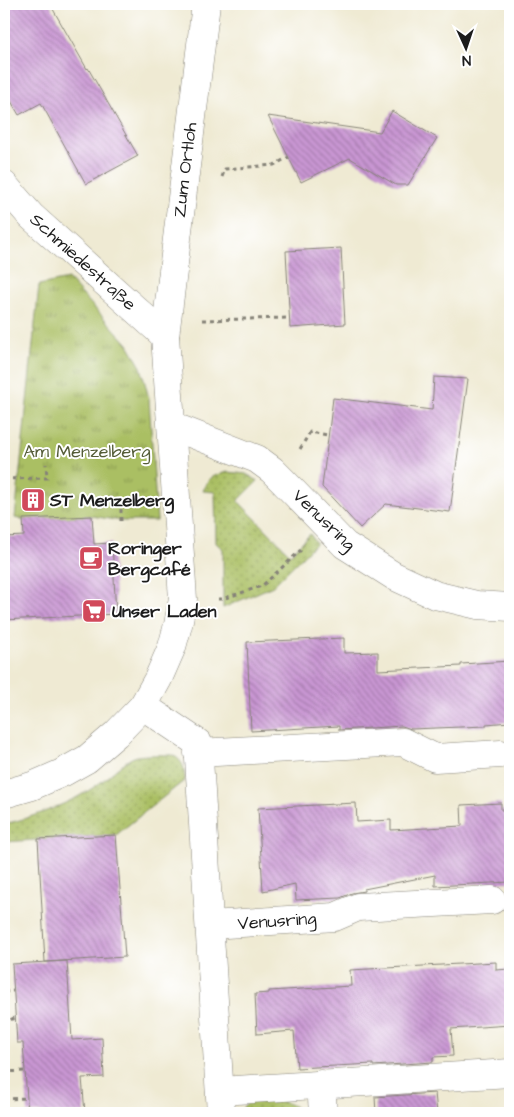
<svg xmlns="http://www.w3.org/2000/svg" width="514" height="1117" viewBox="0 0 514 1117" font-family="'Architects Daughter',sans-serif">
<style>
.grass{fill:url(#grass-dots);stroke:#636e40}
.park{fill:url(#park-tufts);stroke:#636e40}
.building{fill:url(#building-back-hatch)}
.lines{fill:none;stroke-linecap:round;stroke-linejoin:round}
.minor-casing{stroke:#868378;stroke-width:29}
.path{stroke:#868378;stroke-width:3;stroke-dasharray:4 4;stroke-linecap:butt}
.minor{stroke:#fff;stroke-width:28}
.labels{text-anchor:middle;dominant-baseline:central;stroke-width:4;stroke-linejoin:round;paint-order:stroke}
.street-label{font-size:18px;fill:#1c1c1c;stroke:#fff}
.park-label{font-size:18px;fill:#555d38;stroke:#fff}
.poi-label{font-size:18px;font-weight:bold;fill:#1c1c1c;stroke:#fff;text-anchor:start}
</style>
<defs>
<pattern id="grass-dots" width="8" height="8" patternUnits="userSpaceOnUse" patternTransform="scale(1.25)"><rect width="8" height="8" fill="#aabf63"/><path d="M2 2h.1M6 6h.1" fill="none" stroke="#8a9a51" stroke-width="1.8" stroke-linecap="round"/></pattern>
<pattern id="park-tufts" width="24" height="20" patternUnits="userSpaceOnUse" patternTransform="scale(1.25)"><rect width="24" height="20" fill="#aabf63"/><path d="M3 7l-1-3M5 7V3M7 7l1-3M15 17l-1-3M17 17v-4M19 17l1-3" fill="none" stroke="#8a9a51"/></pattern>
<pattern id="building-back-hatch" width="6" height="6" patternUnits="userSpaceOnUse" patternTransform="scale(1.25)"><rect width="6" height="6" fill="#c996d3"/><path d="M-1 5l2 2M0 0l6 6M5-1l2 2" fill="none" stroke="#a27aaa"/></pattern>
</defs>
<rect width="100%" height="100%" fill="#fff"/>
<filter id="ink" filterUnits="userSpaceOnUse"><feTurbulence type="fractalNoise" baseFrequency=".02" numOctaves="2"/><feDisplacementMap in="SourceGraphic" scale="10" xChannelSelector="R" yChannelSelector="G"/><feConvolveMatrix kernelMatrix="1 2 1 2 8 2 1 2 1" color-interpolation-filters="sRGB"/></filter>
<filter id="wash" filterUnits="userSpaceOnUse"><feTurbulence type="fractalNoise" baseFrequency=".0096" numOctaves="4" result="noise"/><feDisplacementMap in="SourceGraphic" scale="20" xChannelSelector="R" yChannelSelector="G"/><feGaussianBlur stdDeviation="1.12" result="paint"/><feColorMatrix in="noise" values="0 0 0 0 0 0 0 0 0 0 0 0 0 0 0 0 0 1.4 0 .05"/><feComposite in="paint" operator="in"/></filter>
<g filter="url(#wash)">
<rect width="100%" height="100%" fill="#efead3"/>
<!-- grass -->
<g class="grass">
<path d="M 228,472 L 246,474 L 258,481 L 238,501 L 290,554 L 310,534 L 316,543 L 273,586 L 223,608 L 223,549 L 216,543 L 215,492 L 203,491 C 209,476 213,476 228,472 Z"/>
<path d="M 173,755 C 184,762 184,767 185,780 L 116,835 L 4,842 L 4,824 C 32,818 74,802 97,785 C 106,779 125,760 134,757 C 141,754 164,755 173,755 Z"/>
<polygon points="282,1101 294,1106 301,1113 243,1113 243,1107 248,1102"/>
</g>
<!-- park -->
<polygon class="park" points="68,279 128,344 141,367 149,399 157,521 121,521 92,516 23,520 15,518 39,285"/>
<g id="blocks">
<!-- building -->
<g class="building">
<polygon points="4,4 50,4 87,69 88,68 138,156 86,184 41,103 19,115 4,89"/>
<polygon points="392,111 437,138 408,185 396,185 350,158 301,182 268,116 380,132"/>
<polygon points="341,248 345,324 290,328 286,251"/>
<polygon points="434,377 468,379 450,512 386,504 360,528 322,487 333,398 432,410"/>
<polygon points="92,516 94,544 112,543 116,614 4,620 4,537 24,536 23,519"/>
<polygon points="344,638 344,653 378,652 378,670 461,666 461,664 510,661 510,722 486,724 486,726 411,729 402,726 339,730 339,726 251,731 247,642"/>
<polygon points="356,803 357,822 391,820 391,830 462,826 461,805 501,803 501,810 510,810 510,882 435,886 435,875 364,889 364,891 352,893 340,898 296,900 295,884 263,891 258,808"/>
<polygon points="116,835 125,957 45,962 38,839"/>
<polygon points="67,961 72,1040 102,1038 104,1077 82,1078 85,1113 28,1113 23,1043 17,1043 12,964"/>
<polygon points="496,962 496,970 510,969 510,1025 451,1029 453,1056 433,1057 433,1062 373,1066 373,1064 297,1068 294,1031 257,1034 255,994 269,993 269,991 351,986 350,970"/>
<polygon points="435,1093 437,1113 376,1113 375,1097"/>
</g>
</g>
</g>
<g filter="url(#ink)">
<use href="#blocks" fill-opacity="0" stroke="#868378" stroke-width="1"/>
<g class="lines">
<defs>
<g id="minor">
<polyline points="4,185 31,216 165,336"/>
<polyline points="172,426 257,459 272,470 282,480 345,545 394,576 435,595 477,605 510,607"/>
<polyline points="143,706 198,743 221,1113"/>
<polyline points="198,753 403,742 435,758 501,754"/>
<polyline points="4,794 32,786 62,773 87,759 116,734 143,706 158,679 172,647 178,625 183,599 165,336 206,4"/>
<polyline points="210,925 335,917 358,907 492,900"/>
<polyline points="321,1084 323,1113"/>
<polyline points="220,1091 510,1073"/>
</g>
</defs>
<!-- minor casing -->
<use href="#minor" class="minor-casing"/>
<!-- path -->
<g class="path">
<polyline points="222,177 225,169 274,165 289,157"/>
<polyline points="202,320 290,318"/>
<polyline points="300,449 310,432 328,435"/>
<polyline points="4,479 47,478 46,464"/>
<polyline points="121,521 121,509"/>
<polyline points="218,599 222,599 262,586 301,550"/>
<polyline points="4,992 13,991"/>
<polyline points="4,1024 12,1019 15,1018"/>
<polyline points="4,1072 25,1071"/>
<polyline points="4,1099 27,1098"/>
</g>
<!-- minor -->
<use href="#minor" class="minor"/>
</g>
</g>
<!-- icons -->
<defs>
<symbol id="building-square" viewBox="-11 -11 22 22"><rect x="-9" y="-9" width="18" height="18" rx="4" fill="#d1495b" stroke="#fff"/><path d="M-4-6H4V6H1V3H-1V6H-4ZM-2.5-4.3h1.7v1.8h-1.7ZM.8-4.3h1.7v1.8H.8ZM-2.5-1h1.7V.8h-1.7ZM.8-1h1.7V.8H.8Z" fill="#fff"/></symbol>
<symbol id="cafe-square" viewBox="-11 -11 22 22"><rect x="-9" y="-9" width="18" height="18" rx="4" fill="#d1495b" stroke="#fff"/><path d="M-5.5-4.5H6V0H3Q3 3.5 0 3.5H-2.5Q-5.5 3.5-5.5 0ZM3-3.2v2h1.7v-2ZM-6 4.5H4V6H-6Z" fill="#fff"/></symbol>
<symbol id="supermarket-square" viewBox="-11 -11 22 22"><rect x="-9" y="-9" width="18" height="18" rx="4" fill="#d1495b" stroke="#fff"/><path d="M-6-5.5h2.5l.6 2H6L4.5 2H-2.5L-4.4-4H-6ZM-1.5 3.2a1.3 1.3 0 1 0 .1 0ZM3 3.2a1.3 1.3 0 1 0 .1 0Z" fill="#fff"/></symbol>
</defs>
<g fill-rule="evenodd">
<use href="#building-square" x="19" y="486" width="28" height="28"/>
<use href="#cafe-square" x="77" y="544" width="28" height="28"/>
<use href="#supermarket-square" x="80" y="597" width="28" height="28"/>
</g>
<g class="labels">
<!-- street labels -->
<g class="street-label">
<text transform="translate(185 170) rotate(-83)">Zum Ortloh</text>
<text transform="translate(83 262) rotate(42)">Schmiedestraße</text>
<text transform="translate(324 520) rotate(44)">Venusring</text>
<text transform="translate(277 921) rotate(-4)">Venusring</text>
</g>
<!-- park labels -->
<g class="park-label">
<text x="87" y="451">Am Menzelberg</text>
</g>
<!-- poi labels -->
<g class="poi-label">
<text x="50" y="500">ST Menzelberg</text>
<text x="108" y="548">Roringer<tspan x="108" dy="21">Bergcafé</tspan></text>
<text x="112" y="611">Unser Laden</text>
</g>
</g>
<!-- margin -->
<rect width="514" height="1117" fill="none" stroke="#fff" stroke-width="20"/>
<!-- north arrow -->
<g transform="translate(466 48) rotate(177)" stroke="#ffffff" stroke-width="4" paint-order="stroke">
<path d="M0-4L9 19L0 12L-9 19Z" fill="#1c1c1c"/>
<text y="-8" font-size="14" font-weight="bold" text-anchor="middle" fill="#1c1c1c">N</text>
</g>
</svg>
